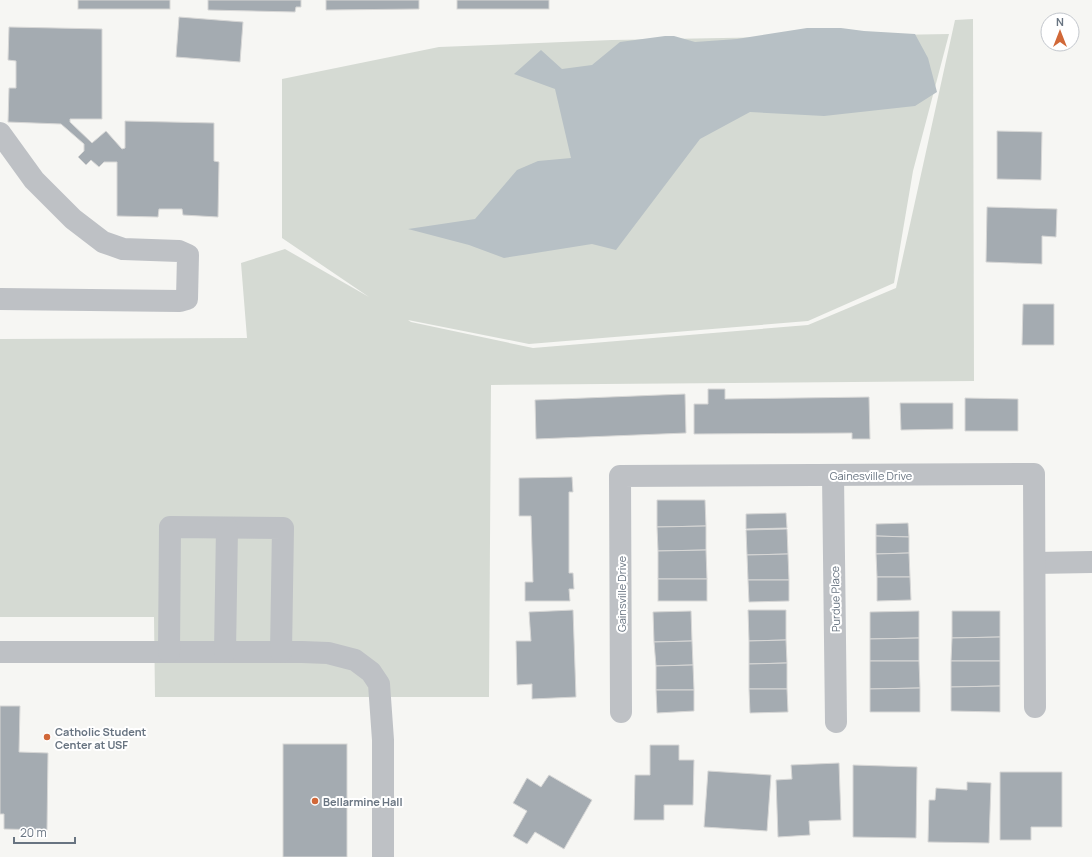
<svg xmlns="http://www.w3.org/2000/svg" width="1092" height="857" viewBox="0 0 1092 857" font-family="Manrope,sans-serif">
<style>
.green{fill:#d5dad3}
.water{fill:#b7c0c5}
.building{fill:#a4abb1;stroke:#d7d7d6}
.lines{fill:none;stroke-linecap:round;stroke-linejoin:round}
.minor{stroke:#bec1c5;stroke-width:22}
.poi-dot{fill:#d16838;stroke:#fff;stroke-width:1.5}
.labels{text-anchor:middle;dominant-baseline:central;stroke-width:4;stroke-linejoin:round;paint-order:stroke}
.street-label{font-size:11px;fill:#687481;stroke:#fff}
.poi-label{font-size:11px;font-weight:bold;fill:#687481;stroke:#fff;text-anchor:start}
</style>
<rect width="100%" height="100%" fill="#f6f6f3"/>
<!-- green -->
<polygon class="green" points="973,19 974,381 491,385 489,697 155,697 154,617 0,617 0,339 247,338 241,263 285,249 369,297 282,238 282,79 439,47 612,40 949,34 913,171 894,283 808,321 529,344 408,320 411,322 533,348 808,325 896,288 955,20"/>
<!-- water -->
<polygon class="water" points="807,28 841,28 864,31 915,34 928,58 937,92 915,106 824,116 750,112 700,139 616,250 592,244 504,258 469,245 408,229 475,219 517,170 538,161 571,158 555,89 514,74 541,50 562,69 592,65 620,42 665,36 674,36 695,42 737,39"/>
<!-- building -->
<g class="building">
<rect x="78" y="0" width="92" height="9"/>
<polygon points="208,0 301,0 301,7 296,7 295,12 208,10"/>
<polygon points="326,0 419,0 419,9 326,10"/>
<rect x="457" y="0" width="92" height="9"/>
<polygon points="179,17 243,22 240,62 176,57"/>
<polygon points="9,27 102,29 102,119 70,119 70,122 92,143 106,131 122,149 125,148 125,121 214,123 214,161 219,162 218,217 183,215 182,209 159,209 158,217 117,216 117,162 104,162 99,167 91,160 86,165 78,157 84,151 84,144 61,124 8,122 9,88 16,88 16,61 8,60"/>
<polygon points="997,131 1042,132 1041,180 997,179"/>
<polygon points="987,207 1057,209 1056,237 1042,236 1042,264 986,262"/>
<polygon points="1023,304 1054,304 1054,345 1022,345"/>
<polygon points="708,389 725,389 725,399 869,397 870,439 852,439 852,433 694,434 694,404 708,404"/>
<polygon points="685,394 686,433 536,439 535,400"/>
<polygon points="965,398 1018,399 1018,431 965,431"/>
<polygon points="900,403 953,403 953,429 901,430"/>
<polygon points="572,477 573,492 569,492 569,573 573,573 574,589 569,589 570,601 525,601 525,582 533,582 531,516 519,516 519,478"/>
<polygon points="657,500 705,500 706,526 657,527"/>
<polygon points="786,513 787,528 746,529 746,514"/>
<polygon points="908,523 909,537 876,536 876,524"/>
<polygon points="706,526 706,550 658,551 657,527"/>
<polygon points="787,529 788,554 747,555 746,530"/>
<polygon points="876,536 909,537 909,553 876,554"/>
<polygon points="706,550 707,579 658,579 658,551"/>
<polygon points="909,553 910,577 877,577 876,554"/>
<polygon points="788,554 789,580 748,580 747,555"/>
<polygon points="877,577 910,577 911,600 877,601"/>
<rect x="658" y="579" width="49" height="22"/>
<polygon points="748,580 789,580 789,601 749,602"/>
<polygon points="573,610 576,697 532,699 532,684 517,685 516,641 531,641 529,612"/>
<polygon points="748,610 786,610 786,640 749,641"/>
<polygon points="691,611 692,641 654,642 653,612"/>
<polygon points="919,611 919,638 870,639 870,612"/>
<polygon points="952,611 1000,611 1000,637 952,638"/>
<polygon points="1000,637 1000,661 951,661 952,638"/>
<polygon points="919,638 919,661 870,661 870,639"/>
<polygon points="786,640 787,663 749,664 749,641"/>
<polygon points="692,641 693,665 656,666 654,642"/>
<polygon points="870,661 919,661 920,688 870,689"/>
<polygon points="951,661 1000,661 1000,686 951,687"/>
<polygon points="787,663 787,689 749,689 749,664"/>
<polygon points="693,665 694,690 656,690 656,666"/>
<polygon points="1000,686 1000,712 951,711 951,687"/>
<polygon points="920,688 920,712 870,712 870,689"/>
<polygon points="749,689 787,689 788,712 750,713"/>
<polygon points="656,690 694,690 694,711 657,713"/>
<polygon points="0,706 20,706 19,752 48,753 47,830 4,829 4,814 0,814"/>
<rect x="283" y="744" width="64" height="113"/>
<polygon points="650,745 679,745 679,760 694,760 693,805 664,805 664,820 634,820 635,775 650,775"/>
<polygon points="839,763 841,820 809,821 810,835 778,837 776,780 792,779 791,765"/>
<polygon points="853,765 917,767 916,838 853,837"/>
<polygon points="708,771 771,775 767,831 704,827"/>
<polygon points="1000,772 1062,772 1062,827 1031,827 1031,840 1000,840"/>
<polygon points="549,775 592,800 564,849 535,832 527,844 513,836 527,811 513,803 527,778 541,787"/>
<polygon points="967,782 991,783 989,843 928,842 929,800 935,800 936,788 967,790"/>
</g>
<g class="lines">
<!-- minor -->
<g class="minor">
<polyline points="0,133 34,180 73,219 103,242 123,249 179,251 188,255 187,299 180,301 0,299"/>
<polyline points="833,475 836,722"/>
<polyline points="1035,563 1092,562"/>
<polyline points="0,652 302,652 328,653 355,660 371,672 379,684 383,740 383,857"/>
<polyline points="169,652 170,527 283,528 281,652"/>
<polyline points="225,652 227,528"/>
<polyline points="621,712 620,476 1034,474 1035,707"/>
</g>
</g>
<!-- markers -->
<g class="poi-dot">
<circle cx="47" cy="737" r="4"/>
<circle cx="315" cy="801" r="4"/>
</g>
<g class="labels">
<!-- street labels -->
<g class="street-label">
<text x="871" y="475">Gainesville Drive</text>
<text transform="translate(621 594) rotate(-90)">Gainsville Drive</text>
<text transform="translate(835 599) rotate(-91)">Purdue Place</text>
</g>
<!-- poi labels -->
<g class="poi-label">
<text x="55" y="731">Catholic Student<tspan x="55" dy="13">Center at USF</tspan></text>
<text x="323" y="801">Bellarmine Hall</text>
</g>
</g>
<!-- north arrow -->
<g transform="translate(1060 32)"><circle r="19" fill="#ffffff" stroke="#c3c7cd"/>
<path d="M0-3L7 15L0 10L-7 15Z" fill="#d16838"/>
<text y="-6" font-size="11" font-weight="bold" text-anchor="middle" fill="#687481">N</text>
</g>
<!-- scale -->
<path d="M14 837v6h61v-6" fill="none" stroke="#687481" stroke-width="2"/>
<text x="20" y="837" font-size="12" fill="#687481" stroke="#ffffff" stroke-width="3" paint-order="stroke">20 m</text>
</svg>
